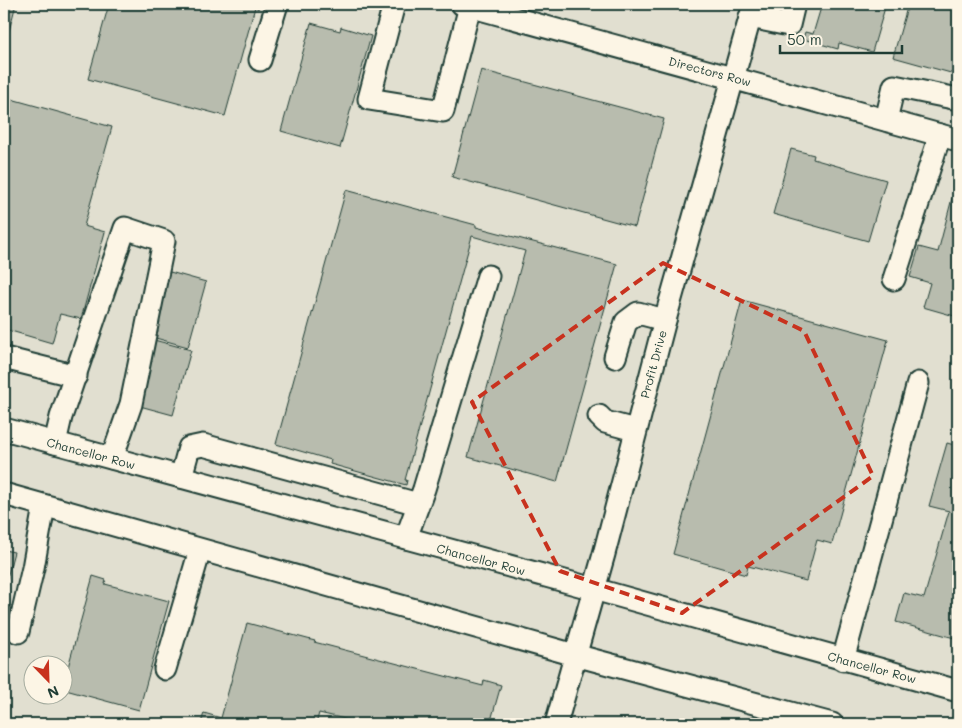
<svg xmlns="http://www.w3.org/2000/svg" width="962" height="728" viewBox="0 0 962 728" font-family="Mali,sans-serif">
<style>
.built{fill:#e1dfd0;fill-rule:evenodd}
.building{fill:#b8bcae;stroke:#1f3d34}
.lines{fill:none;stroke-linecap:round;stroke-linejoin:round}
.minor-casing{stroke:#1f3d34;stroke-width:25}
.minor{stroke:#fcf5e5;stroke-width:21}
.marked{fill:none;stroke:#c8321e;stroke-width:4;stroke-dasharray:10 6;stroke-linejoin:round}
.labels{text-anchor:middle;dominant-baseline:central;stroke-width:4;stroke-linejoin:round;paint-order:stroke}
.street-label{font-size:12px;fill:#1f3d34;stroke:#fcf5e5}
</style>
<rect width="100%" height="100%" fill="#f3eede"/>
<filter id="ink" filterUnits="userSpaceOnUse"><feTurbulence type="fractalNoise" baseFrequency=".02" numOctaves="2"/><feDisplacementMap in="SourceGraphic" scale="10" xChannelSelector="R" yChannelSelector="G"/><feConvolveMatrix kernelMatrix="1 2 1 2 8 2 1 2 1" color-interpolation-filters="sRGB"/></filter>
<g filter="url(#ink)">
<!-- built -->
<path class="built" d="M 4,4 L 958,4 L 958,724 L 4,724 ZM 32,666 L 62,666 L 62,696 L 32,696 Z"/>
<!-- building -->
<g class="building">
<polygon points="4,4 16,4 4,50"/>
<polygon points="109,4 260,4 258,9 255,7 225,116 88,79"/>
<polygon points="666,4 685,4 683,8"/>
<polygon points="822,4 886,4 872,52 839,43 838,49 803,39 805,32 813,34"/>
<polygon points="908,4 958,4 958,75 893,57"/>
<polygon points="311,23 340,31 341,27 371,36 340,148 281,131"/>
<polygon points="481,70 664,119 635,227 452,177"/>
<polygon points="4,97 112,127 84,226 105,232 81,319 60,314 52,343 4,329"/>
<polygon points="791,149 814,155 813,159 886,180 868,241 773,214"/>
<polygon points="346,190 476,225 476,227 617,264 557,482 468,457 525,251 472,236 405,480 407,480 406,485 330,464 331,460 276,444"/>
<polygon points="952,198 958,200 958,317 923,307 930,283 910,277 919,247 938,252"/>
<polygon points="170,272 206,282 188,347 152,337"/>
<polygon points="742,300 888,340 832,544 817,540 806,581 748,566 746,575 673,554"/>
<polygon points="154,340 191,350 173,415 136,405"/>
<polygon points="947,443 958,446 958,639 896,622 904,593 924,598 949,511 929,506"/>
<polygon points="4,550 14,552 4,589"/>
<polygon points="93,576 106,580 105,584 169,601 139,710 62,689"/>
<polygon points="247,623 315,641 314,642 483,686 484,680 501,685 490,724 357,724 358,722 319,713 316,724 206,724 201,723 204,713 221,718"/>
</g>
<g class="lines">
<defs>
<g id="minor">
<polyline points="394,4 369,99 443,111 470,6"/>
<polyline points="462,4 958,140"/>
<polyline points="750,17 789,25 794,4"/>
<polyline points="260,60 277,4"/>
<polyline points="886,120 894,86 958,99"/>
<polyline points="894,279 940,135"/>
<polyline points="615,357 626,322 638,313 665,320"/>
<polyline points="4,358 76,376"/>
<polyline points="599,416 605,422 635,430"/>
<polyline points="4,429 594,589 958,691"/>
<polyline points="55,443 61,417 125,228 164,241 131,404 112,458"/>
<polyline points="181,477 189,448 203,445 418,504"/>
<polyline points="4,494 575,655 832,724"/>
<polyline points="406,538 424,489 488,276"/>
<polyline points="18,632 33,568 44,506"/>
<polyline points="843,660 918,383"/>
<polyline points="165,669 200,550"/>
<polyline points="556,724 604,554 665,320 754,4"/>
</g>
</defs>
<!-- minor casing -->
<use href="#minor" class="minor-casing"/>
<!-- minor -->
<use href="#minor" class="minor"/>
</g>
</g>
<!-- marked area -->
<path class="marked" d="M 663,263 L 804,331 L 873,476 L 682,613 L 560,571 L 472,402 Z"/>
<g class="labels">
<!-- street labels -->
<g class="street-label">
<text transform="translate(710 71) rotate(15)">Directors Row</text>
<text transform="translate(653 364) rotate(-75)">Profit Drive</text>
<text transform="translate(91 453) rotate(15)">Chancellor Row</text>
<text transform="translate(481 559) rotate(15)">Chancellor Row</text>
<text transform="translate(872 667) rotate(15)">Chancellor Row</text>
</g>
</g>
<!-- margin -->
<rect width="962" height="728" fill="none" stroke="#fcf5e5" stroke-width="20"/>
<rect x="10" y="10" width="942" height="708" fill="none" stroke="#1f3d34" stroke-width="2" filter="url(#ink)"/>
<!-- north arrow -->
<g transform="translate(48 680) rotate(157)"><circle r="24" fill="#fcf5e5" stroke="#a4ab9e"/>
<path d="M0-4L9 19L0 12L-9 19Z" fill="#c8321e"/>
<text y="-8" font-size="14" font-weight="bold" text-anchor="middle" fill="#1f3d34">N</text>
</g>
<!-- scale -->
<path d="M780 45v8h122v-8" fill="none" stroke="#1f3d34" stroke-width="2.5"/>
<text x="787" y="45" font-size="15" fill="#1f3d34" stroke="#fcf5e5" stroke-width="4" paint-order="stroke">50 m</text>
</svg>
